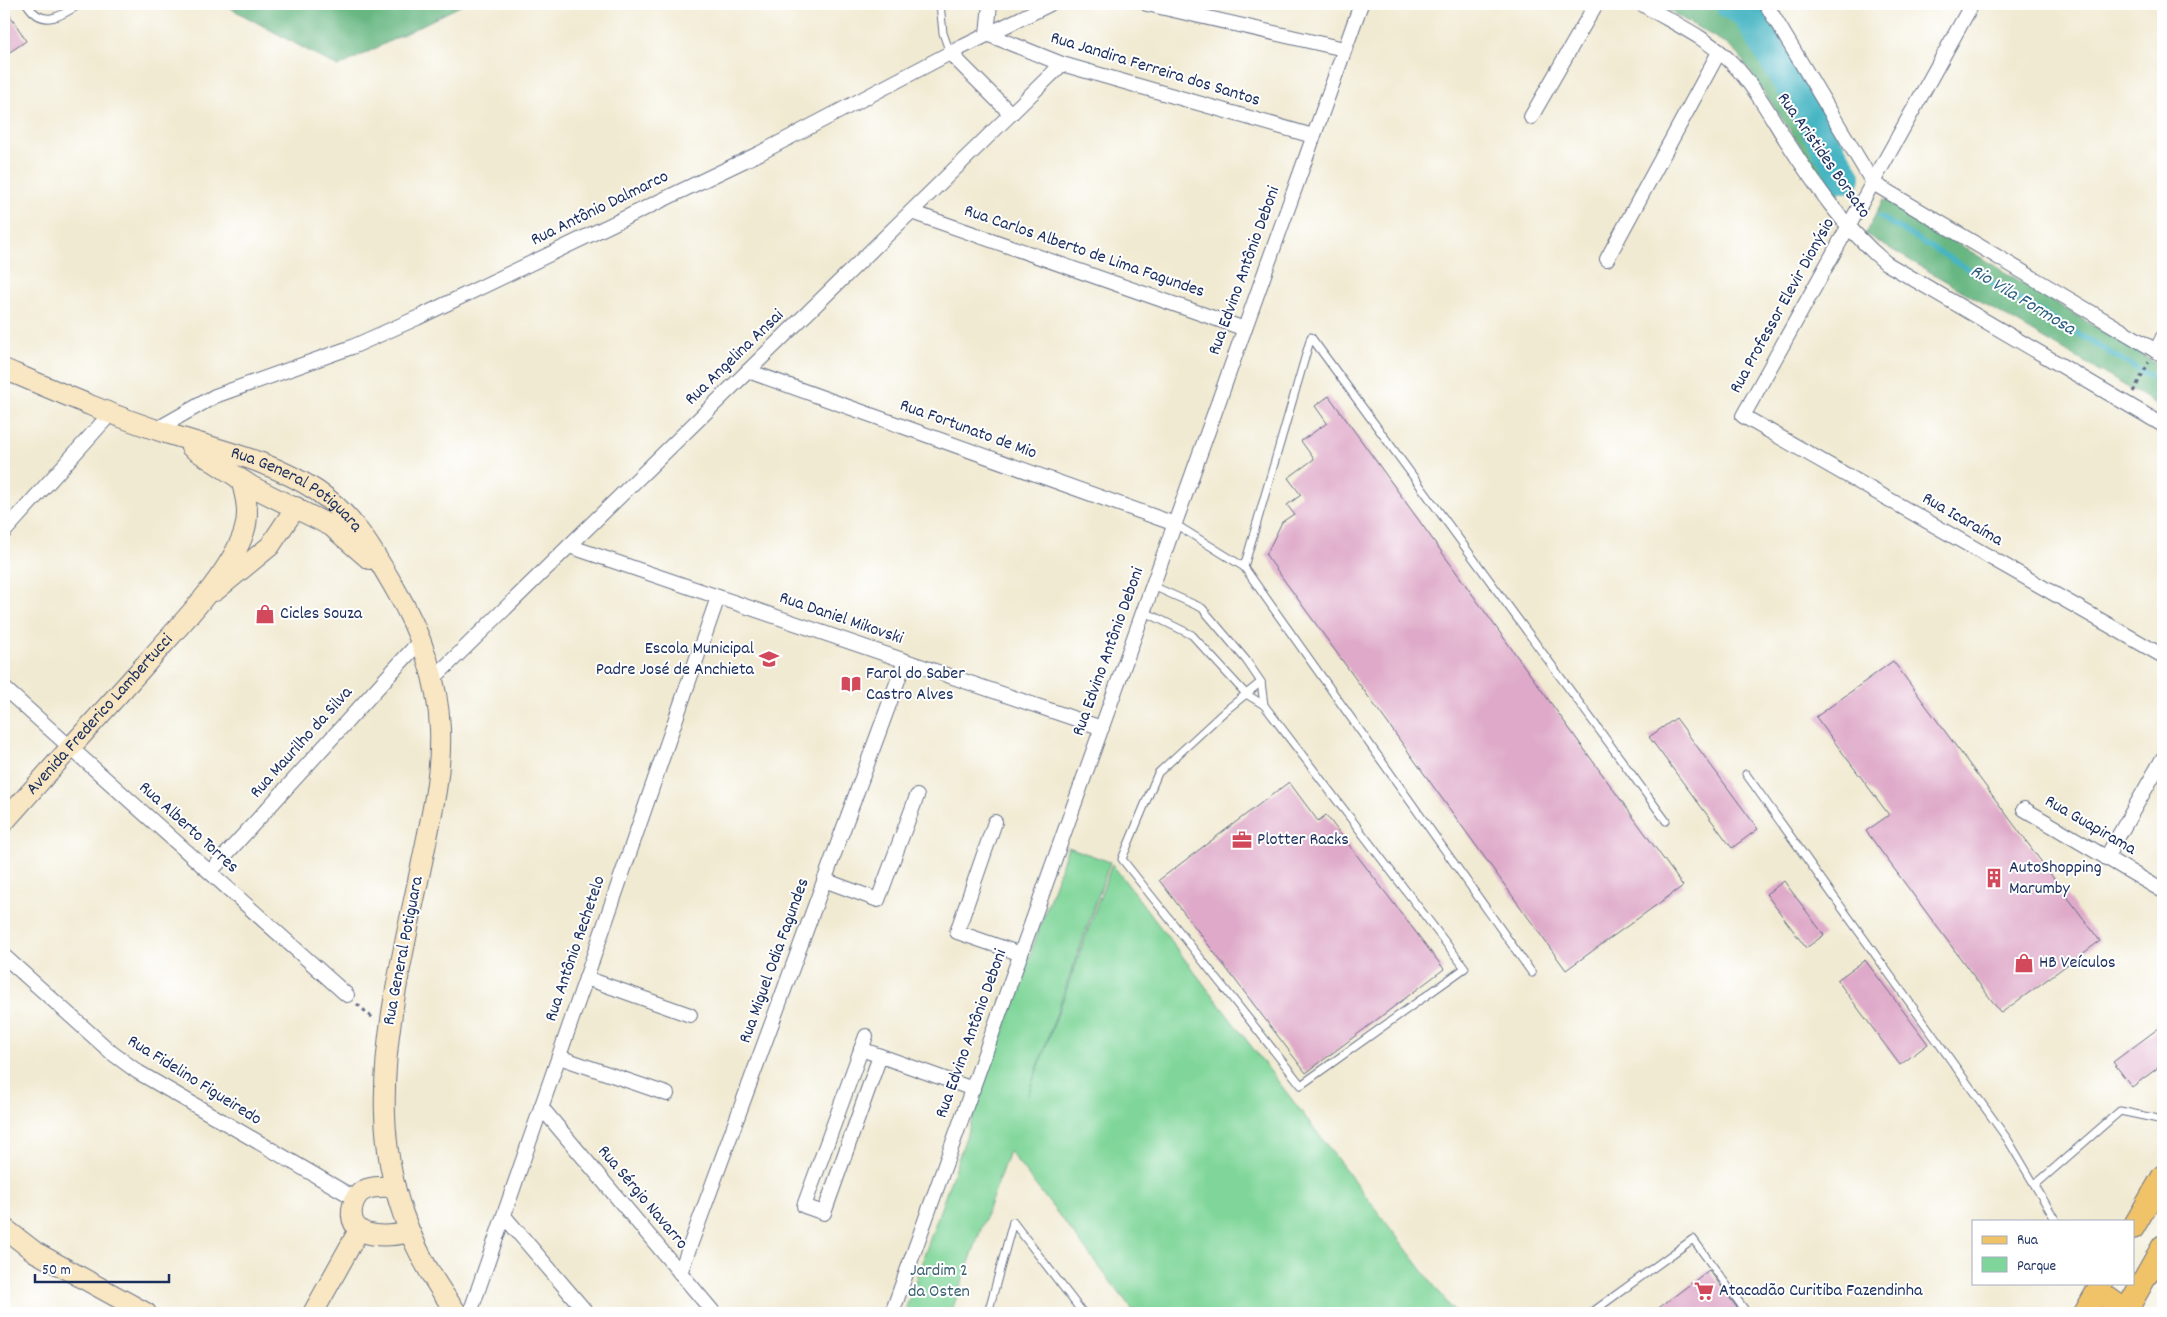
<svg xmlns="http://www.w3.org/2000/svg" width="2167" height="1317" viewBox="0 0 2167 1317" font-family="Dekko,sans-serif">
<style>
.green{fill:#80d69a;stroke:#4e827c}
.forest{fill:#68b782;stroke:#427370}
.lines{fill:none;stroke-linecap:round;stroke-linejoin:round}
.stream{stroke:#47b5c3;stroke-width:5.5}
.river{stroke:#47b5c3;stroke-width:32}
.building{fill:#dfaac9}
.lane-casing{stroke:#667087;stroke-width:9}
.street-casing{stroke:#667087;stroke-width:16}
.secondary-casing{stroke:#667087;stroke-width:22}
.primary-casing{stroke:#667087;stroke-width:24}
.path{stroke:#667087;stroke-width:3;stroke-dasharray:4 4;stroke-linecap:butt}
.lane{stroke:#fff;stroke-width:7}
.street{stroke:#fff;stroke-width:14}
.secondary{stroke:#f9e7c3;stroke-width:20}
.primary{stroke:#f1c369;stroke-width:22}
.labels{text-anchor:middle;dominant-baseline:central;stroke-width:4;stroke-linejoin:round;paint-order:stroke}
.street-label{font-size:18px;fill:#1b2f5e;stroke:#fff}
.poi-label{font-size:18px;fill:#1b2f5e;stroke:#fff;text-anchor:start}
.park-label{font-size:18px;fill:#396170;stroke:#fff}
.water-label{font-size:19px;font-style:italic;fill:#2a5e81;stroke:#fff}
</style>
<rect width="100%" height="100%" fill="#fff"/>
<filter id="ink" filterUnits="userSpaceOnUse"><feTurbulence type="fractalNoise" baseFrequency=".02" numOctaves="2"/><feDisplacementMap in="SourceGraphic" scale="10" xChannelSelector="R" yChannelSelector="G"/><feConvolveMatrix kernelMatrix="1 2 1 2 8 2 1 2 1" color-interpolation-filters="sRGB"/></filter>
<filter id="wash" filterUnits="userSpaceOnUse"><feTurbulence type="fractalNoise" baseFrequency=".0096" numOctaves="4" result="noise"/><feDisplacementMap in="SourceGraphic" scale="20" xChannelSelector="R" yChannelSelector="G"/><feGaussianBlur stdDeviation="1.12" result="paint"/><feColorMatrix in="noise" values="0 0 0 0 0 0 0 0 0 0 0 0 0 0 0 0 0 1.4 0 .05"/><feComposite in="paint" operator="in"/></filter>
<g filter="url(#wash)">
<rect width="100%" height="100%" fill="#f1ead2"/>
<!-- green -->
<polygon class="green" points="1068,847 1110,862 1028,1095 1112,864 1455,1313 1135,1313 1009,1151 951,1313 904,1313"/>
<!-- forest -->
<g class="forest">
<polygon points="223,4 464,4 338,67"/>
<polygon points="1657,4 1753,4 1855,166 1836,198 1739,55 1725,43"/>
<polygon points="1884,199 2163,368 2163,408 1865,234"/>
</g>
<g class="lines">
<!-- stream -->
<polyline class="stream" points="1880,217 2163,384"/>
<!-- river -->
<polyline class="river" points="1731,4 1747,12 1845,177"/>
</g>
<g id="blocks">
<!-- building -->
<g class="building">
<polygon points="4,5 26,41 4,56"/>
<polygon points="1329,396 1683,886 1566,970 1266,555 1282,522 1294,514 1287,505 1301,495 1288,478 1314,459 1301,441 1327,423 1315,406"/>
<polygon points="1893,661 2100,941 2001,1013 1866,831 1889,815 1816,717"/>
<polygon points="1676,718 1758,829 1732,848 1649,737"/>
<polygon points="1289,782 1318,821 1326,815 1444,969 1306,1073 1159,880"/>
<polygon points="1784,881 1824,935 1806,948 1766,894"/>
<polygon points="1865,960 1928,1044 1900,1065 1837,980"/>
<polygon points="2163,1025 2163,1064 2132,1087 2113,1062"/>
<polygon points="1709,1270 1741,1313 1652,1313"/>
</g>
</g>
</g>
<g filter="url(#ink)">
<use href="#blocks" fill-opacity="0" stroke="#667087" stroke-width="1"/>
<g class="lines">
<defs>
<g id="lane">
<path d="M 27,4 C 42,28 60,17 80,4"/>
<polyline points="940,4 943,33 950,53"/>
<polyline points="1175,524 1244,567 1311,337 1666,821"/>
<polyline points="1244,567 1532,973"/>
<polyline points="1153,586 1202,608 1246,660 1261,682 1264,705"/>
<polyline points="1143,611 1192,635 1246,694 1264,705 1465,968 1301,1085 1122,859 1158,773 1225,711 1261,682"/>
<polyline points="1746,774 2008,1140 2056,1221"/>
<polyline points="2035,1185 2120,1111 2163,1120"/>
<polyline points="1013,1222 1083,1313"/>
<polyline points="988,1313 1013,1222"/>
<polyline points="1591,1313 1693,1239 1747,1313"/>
</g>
<g id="street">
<polyline points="1147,4 1344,49"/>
<path d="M 1642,4 C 1671,22 1706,37 1731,62 C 1753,84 1769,113 1786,140 C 1815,185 1844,228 1886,263 L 2163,425"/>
<polyline points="1766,4 1873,183 2163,355"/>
<polyline points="1972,4 1743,416 2163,656"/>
<polyline points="987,34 1062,64 1313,136"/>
<polyline points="987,34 990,4"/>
<polyline points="950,53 1011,114"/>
<polyline points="1531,117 1596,4"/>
<polyline points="911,212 1245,329"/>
<polyline points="1607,259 1719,52"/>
<polyline points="2156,351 2163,337"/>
<polyline points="748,371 1175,524"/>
<polyline points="157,429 215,396 352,347 417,318 760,153 950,53 1050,4"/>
<polyline points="4,532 112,412"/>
<polyline points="569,546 1102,728"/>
<polyline points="433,679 1062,64"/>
<polyline points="4,688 347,995"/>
<polyline points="2024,809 2163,891"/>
<polyline points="995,822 957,932 1021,954"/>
<polyline points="2106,858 2163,758"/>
<polyline points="210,872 421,640"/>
<polyline points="824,880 878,900 917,796"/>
<polyline points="4,956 112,1053 138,1072 356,1199"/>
<polyline points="586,978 690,1015"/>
<polyline points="866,1036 804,1206 824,1213 880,1056"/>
<polyline points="861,1049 973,1089"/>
<polyline points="559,1057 667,1094"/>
<polyline points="541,1107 714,1313"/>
<polyline points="504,1216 587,1313"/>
<polyline points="680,1273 905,661"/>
<polyline points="470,1313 718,597"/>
<polyline points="892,1313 1361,4"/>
</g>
<g id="secondary">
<path id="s1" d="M 4,369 C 58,392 113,416 169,434 C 220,450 272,461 317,491 C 353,515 372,549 393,585 C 419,629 438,677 440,729 C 442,774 431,818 422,862 C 388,1027 345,1165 457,1313"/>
<polyline points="191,447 251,486 331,526 369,559"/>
<polyline points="215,591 270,546 296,507"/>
<path id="s2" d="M 4,822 C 50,770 97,718 144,666 C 175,630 229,577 244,532 C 250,514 246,497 241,480"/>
<path d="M 395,1187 C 385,1187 371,1185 361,1192 C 356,1196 353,1203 352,1209 C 348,1241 390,1237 409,1232"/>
<polyline points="4,1228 35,1252 146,1313"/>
<polyline points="313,1313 359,1230"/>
</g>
<g id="primary">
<polyline points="2133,1228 2163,1176"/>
<polyline points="2098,1291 2126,1311"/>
<polyline points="2085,1313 2102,1283"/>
<polyline points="2125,1313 2163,1246"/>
</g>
</defs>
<!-- lane casing -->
<use href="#lane" class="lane-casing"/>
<!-- street casing -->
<use href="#street" class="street-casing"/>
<!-- secondary casing -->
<use href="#secondary" class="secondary-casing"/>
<!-- primary casing -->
<use href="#primary" class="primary-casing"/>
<!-- path -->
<g class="path">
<polyline points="2133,392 2149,362"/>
<polyline points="357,1004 373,1018"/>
</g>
<!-- lane -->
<use href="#lane" class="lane"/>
<!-- street -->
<use href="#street" class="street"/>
<!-- secondary -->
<use href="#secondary" class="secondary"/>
<!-- primary -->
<use href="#primary" class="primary"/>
</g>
</g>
<!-- icons -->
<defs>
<symbol id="shop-bare" viewBox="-9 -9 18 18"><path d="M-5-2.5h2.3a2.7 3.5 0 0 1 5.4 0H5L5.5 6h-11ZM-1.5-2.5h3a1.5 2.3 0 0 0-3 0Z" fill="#d1495b" stroke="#fff" stroke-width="2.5" paint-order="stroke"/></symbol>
<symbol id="school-bare" viewBox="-9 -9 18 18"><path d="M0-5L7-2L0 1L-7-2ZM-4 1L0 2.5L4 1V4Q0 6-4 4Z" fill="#d1495b" stroke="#fff" stroke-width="2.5" paint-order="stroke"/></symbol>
<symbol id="library-bare" viewBox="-9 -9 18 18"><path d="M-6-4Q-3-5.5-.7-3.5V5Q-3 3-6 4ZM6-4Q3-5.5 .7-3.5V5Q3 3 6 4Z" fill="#d1495b" stroke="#fff" stroke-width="2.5" paint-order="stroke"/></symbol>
<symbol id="office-bare" viewBox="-9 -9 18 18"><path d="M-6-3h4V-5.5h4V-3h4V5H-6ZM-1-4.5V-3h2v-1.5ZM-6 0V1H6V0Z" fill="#d1495b" stroke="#fff" stroke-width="2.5" paint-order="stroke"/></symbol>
<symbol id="building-bare" viewBox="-9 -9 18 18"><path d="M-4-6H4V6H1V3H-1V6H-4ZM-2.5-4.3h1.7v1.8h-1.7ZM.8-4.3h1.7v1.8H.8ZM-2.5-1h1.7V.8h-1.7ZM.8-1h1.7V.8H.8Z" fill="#d1495b" stroke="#fff" stroke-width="2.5" paint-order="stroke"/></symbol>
<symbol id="supermarket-bare" viewBox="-9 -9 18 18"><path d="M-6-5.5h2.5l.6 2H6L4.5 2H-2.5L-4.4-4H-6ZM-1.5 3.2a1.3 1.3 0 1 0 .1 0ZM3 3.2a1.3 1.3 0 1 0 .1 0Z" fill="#d1495b" stroke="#fff" stroke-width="2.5" paint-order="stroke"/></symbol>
</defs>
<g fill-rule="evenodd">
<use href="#shop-bare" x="251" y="600" width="28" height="28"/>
<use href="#school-bare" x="755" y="645" width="28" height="28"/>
<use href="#library-bare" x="837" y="670" width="28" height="28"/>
<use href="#office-bare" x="1228" y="826" width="28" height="28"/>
<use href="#building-bare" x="1980" y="864" width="28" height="28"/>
<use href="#shop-bare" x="2010" y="949" width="28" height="28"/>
<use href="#supermarket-bare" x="1690" y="1277" width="28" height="28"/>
</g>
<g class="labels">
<!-- street labels -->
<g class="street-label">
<text transform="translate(1155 70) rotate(17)">Rua Jandira Ferreira dos Santos</text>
<text transform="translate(1823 156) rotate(55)">Rua Aristides Borsato</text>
<text transform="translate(600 209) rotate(-26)">Rua Antônio Dalmarco</text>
<text transform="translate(1084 252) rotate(19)">Rua Carlos Alberto de Lima Fagundes</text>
<text transform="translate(1245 271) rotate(-70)">Rua Edvino Antônio Deboni</text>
<text transform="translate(1783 306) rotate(-61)">Rua Professor Elevir Dionýsio</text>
<text transform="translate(735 358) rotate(-44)">Rua Angelina Ansai</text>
<text transform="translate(968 430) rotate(20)">Rua Fortunato de Mio</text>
<text stroke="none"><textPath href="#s1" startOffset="318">Rua General Potiguara</textPath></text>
<text transform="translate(1962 520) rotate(30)">Rua Icaraíma</text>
<text transform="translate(841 619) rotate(19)">Rua Daniel Mikovski</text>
<text transform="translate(1109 652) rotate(-70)">Rua Edvino Antônio Deboni</text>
<text stroke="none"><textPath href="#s2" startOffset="144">Avenida Frederico Lambertucci</textPath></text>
<text transform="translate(302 743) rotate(-48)">Rua Maurilho da Silva</text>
<text transform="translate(2090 826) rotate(30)">Rua Guapirama</text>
<text transform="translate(188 828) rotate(42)">Rua Alberto Torres</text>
<text transform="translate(576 949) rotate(-71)">Rua Antônio Rechetelo</text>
<text transform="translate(404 951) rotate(-79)">Rua General Potiguara</text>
<text transform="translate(775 961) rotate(-70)">Rua Miguel Odia Fagundes</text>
<text transform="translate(972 1034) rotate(-70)">Rua Edvino Antônio Deboni</text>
<text transform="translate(194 1081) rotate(32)">Rua Fidelino Figueiredo</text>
<text transform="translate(642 1198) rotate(50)">Rua Sérgio Navarro</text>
</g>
<!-- poi labels -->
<g class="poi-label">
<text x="280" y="614">Cicles Souza</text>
<text x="754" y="649" text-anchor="end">Escola Municipal<tspan x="754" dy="21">Padre José de Anchieta</tspan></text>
<text x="866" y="674">Farol do Saber<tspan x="866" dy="21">Castro Alves</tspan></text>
<text x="1257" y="840">Plotter Racks</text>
<text x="2009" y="868">AutoShopping<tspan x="2009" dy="21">Marumby</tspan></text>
<text x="2039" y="963">HB Veículos</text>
<text x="1719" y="1291">Atacadão Curitiba Fazendinha</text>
</g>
<!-- park labels -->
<g class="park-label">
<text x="939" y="1271">Jardim 2<tspan x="939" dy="21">da Osten</tspan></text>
</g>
<!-- water labels -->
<g class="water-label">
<text transform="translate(2022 301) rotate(31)">Rio Vila Formosa</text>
</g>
</g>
<!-- margin -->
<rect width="2167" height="1317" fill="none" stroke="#fff" stroke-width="20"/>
<!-- legend -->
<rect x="1972" y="1220" width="162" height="65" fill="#ffffff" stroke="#a4acbf"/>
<rect x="1982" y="1236" width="25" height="8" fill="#f1c369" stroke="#a4acbf"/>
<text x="2017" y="1244" font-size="15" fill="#1b2f5e">Rua</text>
<rect x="1982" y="1257" width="25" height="15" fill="#80d69a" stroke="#a4acbf"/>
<text x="2017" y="1270" font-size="15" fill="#1b2f5e">Parque</text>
<!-- scale -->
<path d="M35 1274v8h134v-8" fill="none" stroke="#1b2f5e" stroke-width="2.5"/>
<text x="42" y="1274" font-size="15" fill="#1b2f5e" stroke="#ffffff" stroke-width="4" paint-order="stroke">50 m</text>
</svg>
